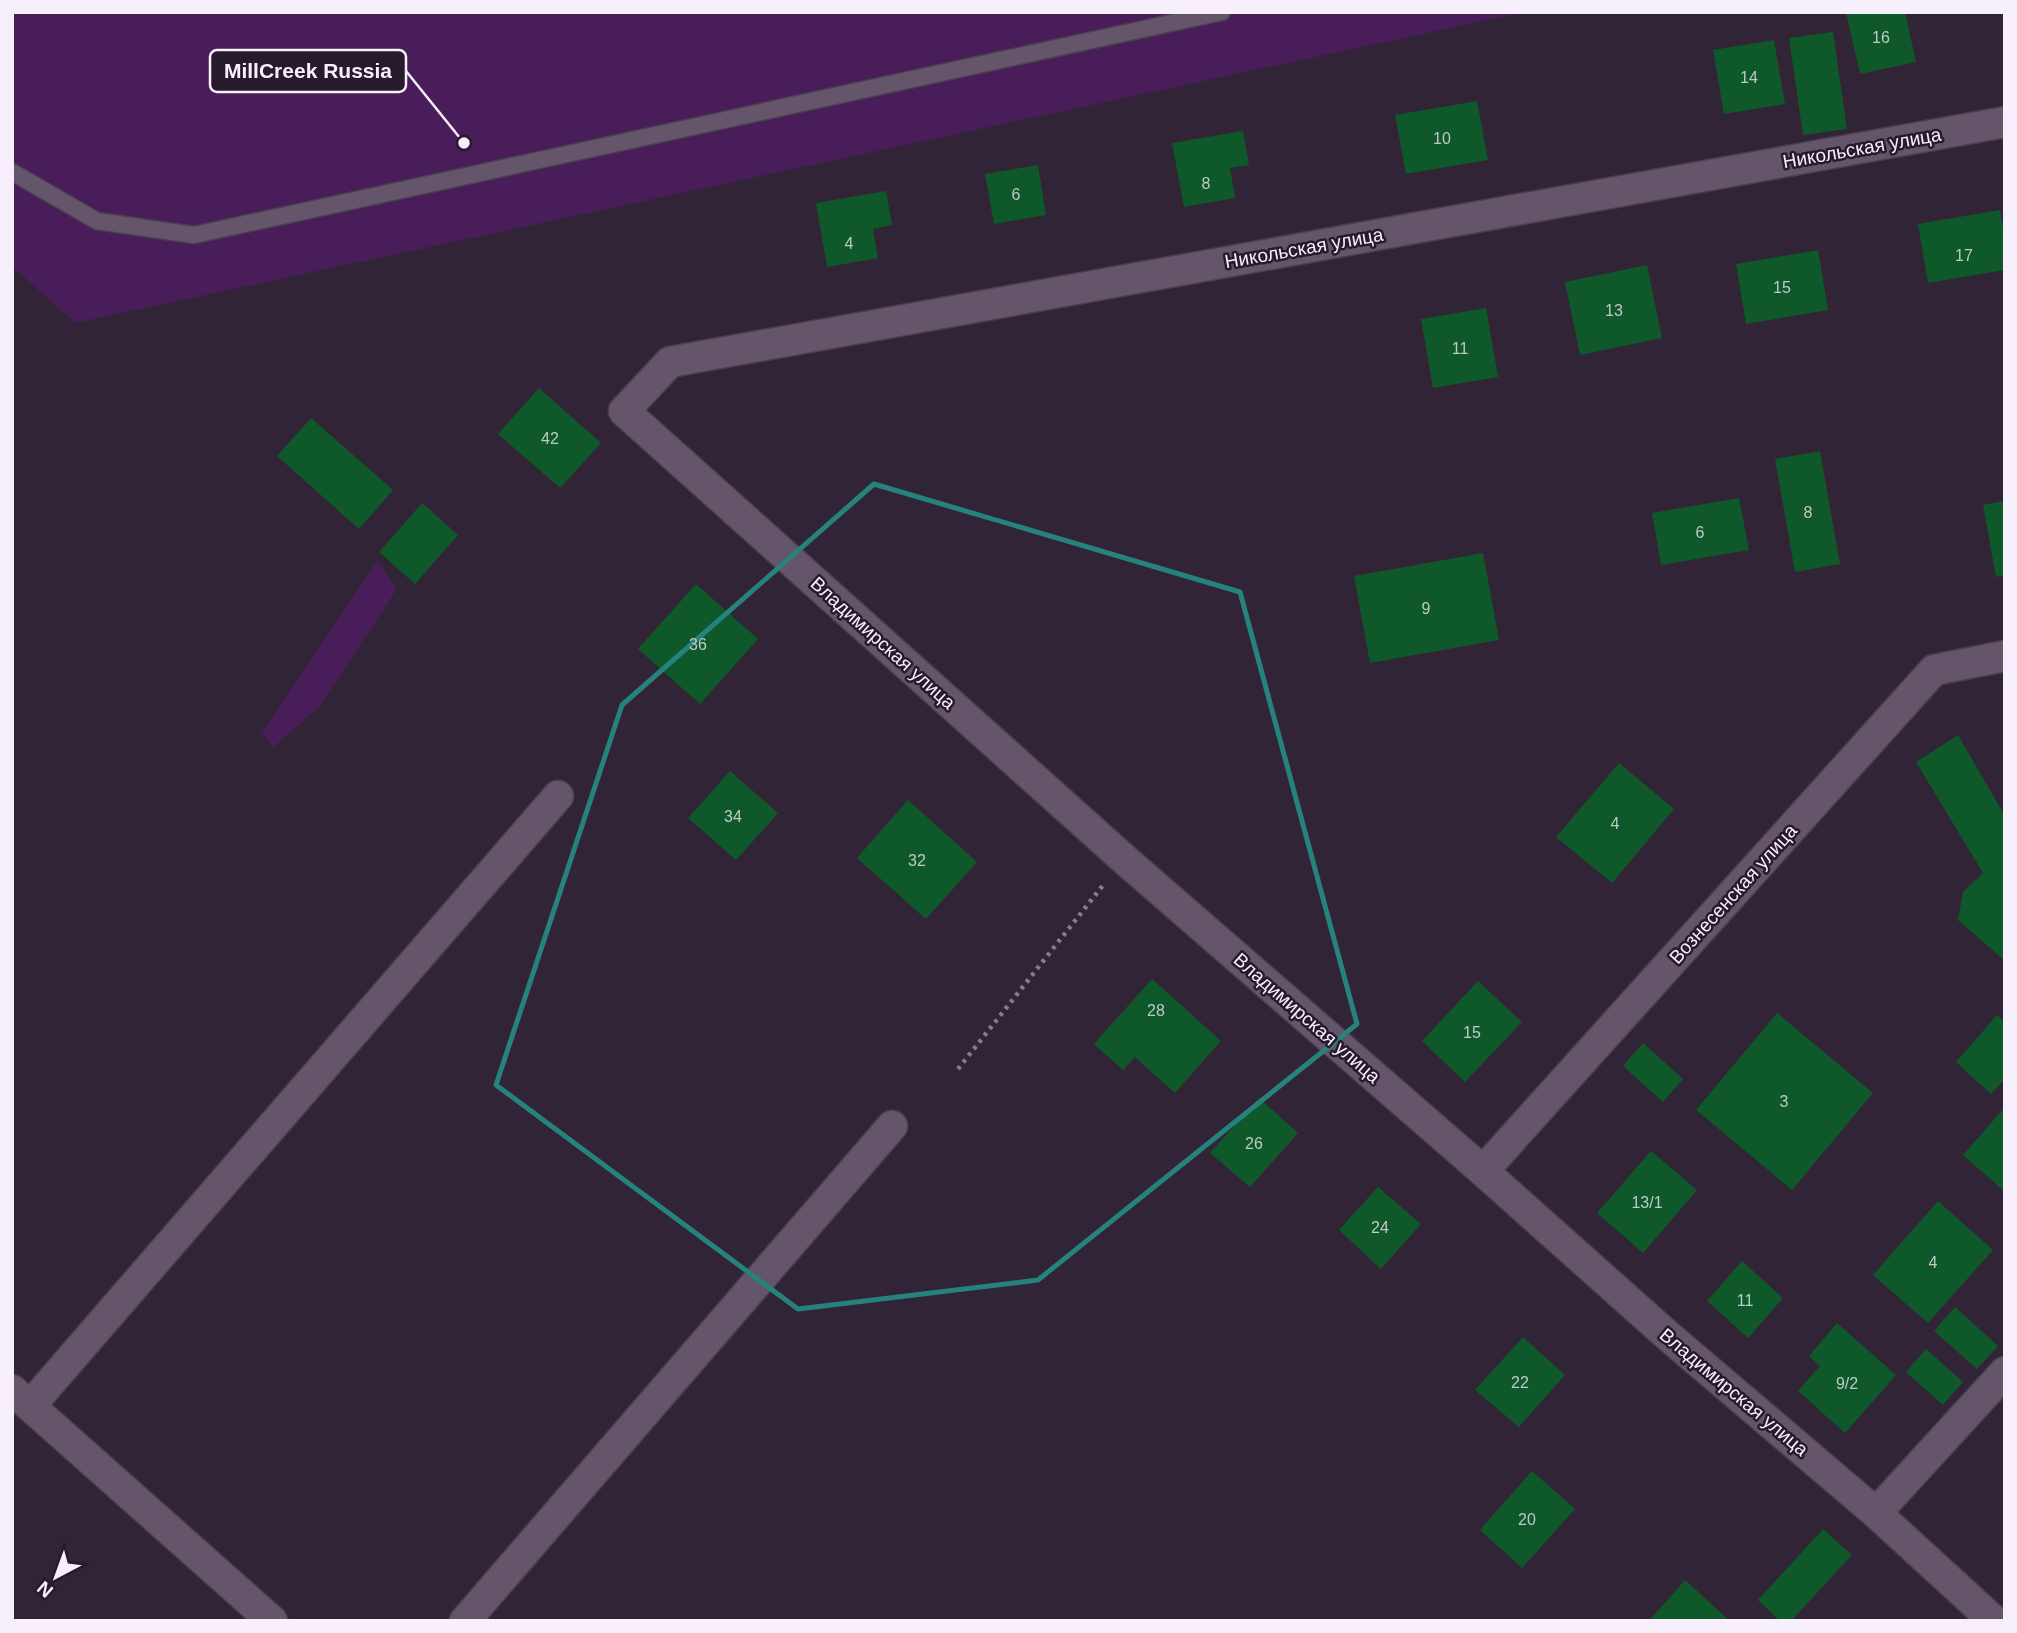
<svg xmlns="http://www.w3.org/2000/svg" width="2017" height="1633" viewBox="0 0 2017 1633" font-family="Arial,sans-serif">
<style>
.green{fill:#491d5a}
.building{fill:#0e582a}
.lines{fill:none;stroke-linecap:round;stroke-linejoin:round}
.service-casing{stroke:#4a3f4f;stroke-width:19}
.minor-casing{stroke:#4a3f4f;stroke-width:33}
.path{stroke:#887c8c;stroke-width:4.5;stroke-dasharray:3.5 5;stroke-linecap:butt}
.service{stroke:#64556b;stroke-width:16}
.minor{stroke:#64556b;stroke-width:30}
.marked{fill:none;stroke:#26827c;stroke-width:5;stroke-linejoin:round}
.labels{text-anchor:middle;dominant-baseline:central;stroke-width:5;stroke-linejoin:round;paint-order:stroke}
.number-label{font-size:16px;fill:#bec9c8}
.street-label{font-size:19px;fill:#f8effc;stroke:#281a2d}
.leader{fill:none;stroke:#f8effc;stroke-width:2.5}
.callout-dot{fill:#f8effc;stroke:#281a2d;stroke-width:2.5}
.callout{fill:#281a2d;stroke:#f8effc;stroke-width:2.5}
.callout-label{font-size:21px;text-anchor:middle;font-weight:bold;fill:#f8effc}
</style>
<rect width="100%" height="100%" fill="#322437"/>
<!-- green -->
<g class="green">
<polygon points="12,12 1525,12 75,323 12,266"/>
<polygon points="378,560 396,590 318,708 273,747 262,733"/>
</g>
<!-- building -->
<g class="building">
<polygon points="1846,12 1905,12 1916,62 1860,74"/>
<polygon points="1833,32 1847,129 1803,135 1789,38"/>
<polygon points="1774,40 1785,104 1724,114 1713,50"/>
<polygon points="1477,101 1488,160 1406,174 1395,115"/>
<polygon points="1243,131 1249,165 1230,168 1235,198 1184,207 1172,143"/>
<polygon points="1038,165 1046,215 994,224 985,174"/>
<polygon points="886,191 892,225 873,229 878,258 827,267 816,203"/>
<polygon points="2000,210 2005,239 2005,270 1928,283 1918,224"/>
<polygon points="1818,250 1828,310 1746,324 1736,264"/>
<polygon points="1647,265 1662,338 1580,355 1565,282"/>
<polygon points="1486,308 1498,377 1433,388 1421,319"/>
<polygon points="539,388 601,443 560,488 498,434"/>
<polygon points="311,418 393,490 359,529 277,456"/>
<polygon points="1820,451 1840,564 1795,572 1775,459"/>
<polygon points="1739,498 1749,550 1661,565 1652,513"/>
<polygon points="2005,501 2005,575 1996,577 1983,505"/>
<polygon points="422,503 458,535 415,584 379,552"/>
<polygon points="1483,553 1499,640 1370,663 1354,576"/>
<polygon points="696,584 758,639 700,704 638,649"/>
<polygon points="1958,735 2005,816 2005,961 1958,920 1963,892 1983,873 1916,762"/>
<polygon points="1619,763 1674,809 1612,883 1556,837"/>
<polygon points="730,771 778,813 736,860 688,818"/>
<polygon points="908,800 977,862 926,919 857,858"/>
<polygon points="1152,979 1221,1041 1175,1093 1135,1057 1123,1070 1094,1044"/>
<polygon points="1478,981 1522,1022 1465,1082 1422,1041"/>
<polygon points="1777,1013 1873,1093 1792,1190 1696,1110"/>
<polygon points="1997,1015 2005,1022 2005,1079 1991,1094 1956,1062"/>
<polygon points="1643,1043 1683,1079 1663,1102 1623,1066"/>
<polygon points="1259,1098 1298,1133 1250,1187 1210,1153"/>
<polygon points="2005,1107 2005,1192 1963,1155"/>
<polygon points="1651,1151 1697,1190 1643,1253 1597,1213"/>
<polygon points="1378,1187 1421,1224 1381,1269 1339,1230"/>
<polygon points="1938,1201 1993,1250 1928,1323 1873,1275"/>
<polygon points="1742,1261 1783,1298 1748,1338 1707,1301"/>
<polygon points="1955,1307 1998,1346 1977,1369 1934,1331"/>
<polygon points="1837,1323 1896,1375 1845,1433 1798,1391 1820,1366 1809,1356"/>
<polygon points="1523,1337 1565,1375 1519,1427 1475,1390"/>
<polygon points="1926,1349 1963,1382 1943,1405 1906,1372"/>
<polygon points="1532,1471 1575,1509 1522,1568 1480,1530"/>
<polygon points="1823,1529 1852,1555 1791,1621 1780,1621 1758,1600"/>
<polygon points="1685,1580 1730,1621 1649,1621"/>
</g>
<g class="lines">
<defs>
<polyline id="service" points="12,172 97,221 194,235 1222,12"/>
<g id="minor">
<polyline points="1483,1171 1934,670 2005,656"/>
<polyline points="12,1390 272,1621"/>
<polyline points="30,1406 558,796"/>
<polyline points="1876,1513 2005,1372"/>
<polyline points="465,1621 892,1126"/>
<polyline points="1994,1621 1876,1513 1667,1335 1483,1171 1124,859 624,411 670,362 2005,122"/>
</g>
</defs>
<!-- service casing -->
<use href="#service" class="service-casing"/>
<!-- minor casing -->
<use href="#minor" class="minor-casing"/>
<!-- path -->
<polyline class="path" points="958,1069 1104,884"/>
<!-- service -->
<use href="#service" class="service"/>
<!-- minor -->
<use href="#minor" class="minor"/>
</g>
<!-- marked area -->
<path class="marked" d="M 874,484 L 1240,592 L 1357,1024 L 1038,1280 L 798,1309 L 496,1085 L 622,705 Z"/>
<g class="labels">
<!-- number labels -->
<g class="number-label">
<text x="1881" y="37">16</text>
<text x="1749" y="77">14</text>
<text x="1442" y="138">10</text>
<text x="1206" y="183">8</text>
<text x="1016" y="194">6</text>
<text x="849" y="243">4</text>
<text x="1964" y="255">17</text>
<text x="1782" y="287">15</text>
<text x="1614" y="310">13</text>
<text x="1460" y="348">11</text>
<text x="550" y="438">42</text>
<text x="1808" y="512">8</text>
<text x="1700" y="532">6</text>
<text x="1426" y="608">9</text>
<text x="698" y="644">36</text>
<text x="733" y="816">34</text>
<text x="1615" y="823">4</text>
<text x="917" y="860">32</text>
<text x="1156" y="1010">28</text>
<text x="1472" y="1032">15</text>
<text x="1784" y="1101">3</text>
<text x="1254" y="1143">26</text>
<text x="1647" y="1202">13/1</text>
<text x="1380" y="1227">24</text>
<text x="1933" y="1262">4</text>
<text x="1745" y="1300">11</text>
<text x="1520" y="1382">22</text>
<text x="1847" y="1383">9/2</text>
<text x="1527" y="1519">20</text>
</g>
<!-- street labels -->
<g class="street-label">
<text transform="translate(1862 148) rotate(-10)">Никольская улица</text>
<text transform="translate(1304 248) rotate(-10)">Никольская улица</text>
<text transform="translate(883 643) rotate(42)">Владимирская улица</text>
<text transform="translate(1733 894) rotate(-48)">Вознесенская улица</text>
<text transform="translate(1307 1018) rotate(41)">Владимирская улица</text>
<text transform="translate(1734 1392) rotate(40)">Владимирская улица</text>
</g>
</g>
<!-- callouts -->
<path class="leader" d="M464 143L406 71"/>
<circle class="callout-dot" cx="464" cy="143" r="7"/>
<rect class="callout" x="210" y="50" width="196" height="42" rx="7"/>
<g class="callout-label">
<text x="308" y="78">MillCreek Russia</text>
</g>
<!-- border -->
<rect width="2017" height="1633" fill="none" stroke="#f8effc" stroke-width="28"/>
<!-- north arrow -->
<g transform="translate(56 1577) rotate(221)" stroke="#281a2d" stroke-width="5" paint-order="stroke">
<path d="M0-5L12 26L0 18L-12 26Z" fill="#f8effc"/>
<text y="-10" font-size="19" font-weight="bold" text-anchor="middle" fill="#f8effc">N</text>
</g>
</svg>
